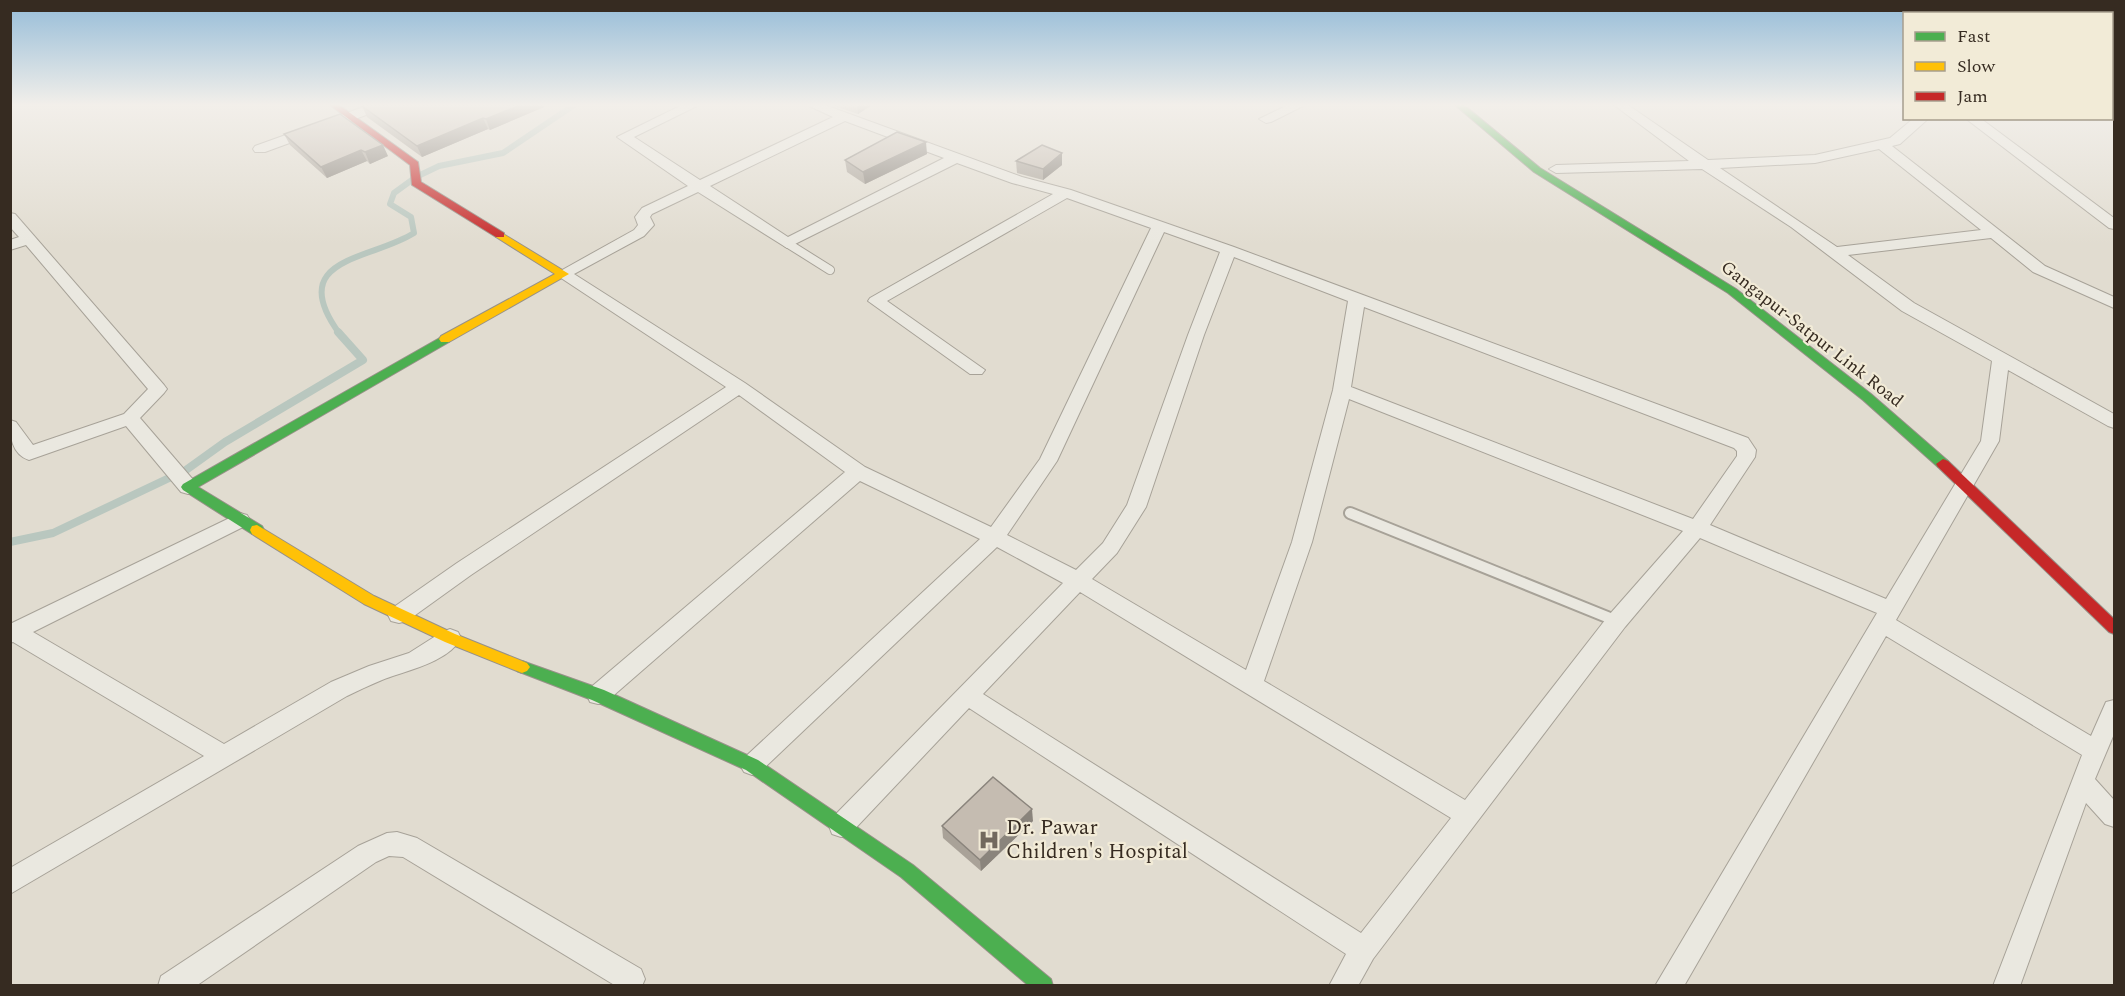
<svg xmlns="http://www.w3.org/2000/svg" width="2125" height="996" viewBox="0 0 2125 996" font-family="Spectral,serif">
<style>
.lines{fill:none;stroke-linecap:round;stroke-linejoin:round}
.stream-far1{stroke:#b9c7bf;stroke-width:6}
.stream{stroke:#b9c7bf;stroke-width:8}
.lane-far1-casing{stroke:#a7a298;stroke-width:10}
.lane-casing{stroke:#a7a298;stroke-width:14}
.street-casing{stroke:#a7a298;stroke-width:2}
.fast-casing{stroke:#979188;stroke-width:2}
.slow-casing{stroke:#979188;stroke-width:2}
.jam-casing{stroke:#979188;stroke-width:2}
.lane-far1{stroke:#eae8e0;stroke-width:8}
.lane{stroke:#eae8e0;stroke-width:10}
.street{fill:#eae8e0;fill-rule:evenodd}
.fast{fill:#4caf50;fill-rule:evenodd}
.slow{fill:#ffc107;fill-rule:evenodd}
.jam{fill:#c62828;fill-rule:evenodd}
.wall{fill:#a9a298}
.shaded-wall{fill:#8a847c}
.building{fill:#c5bcb1;stroke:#8a847c;stroke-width:1.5}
.labels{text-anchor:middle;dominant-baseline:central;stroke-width:4.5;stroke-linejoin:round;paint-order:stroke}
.street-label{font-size:18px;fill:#362b21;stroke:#f2ebd7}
.near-poi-label{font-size:21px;fill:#362b21;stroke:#f2ebd7;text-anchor:start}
</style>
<rect width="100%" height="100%" fill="#e1dcd0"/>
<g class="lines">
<!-- stream-far1 -->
<path class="stream-far1" d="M 339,333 C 284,257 372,260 414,233 L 411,217 L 390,204 L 394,193 L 416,177 L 439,166 L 503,153 L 574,105"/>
<!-- stream -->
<polyline class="stream" points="10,542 53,533 186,470 225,442 363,360 338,332"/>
<defs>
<polyline id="lane-far1" points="787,243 830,270"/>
<polyline id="lane" points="1350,513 1617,621"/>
<g id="street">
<polygon points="369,105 387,105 385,108 265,152 255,152 253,149 255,146"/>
<path d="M 682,105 L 699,105 L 634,137 L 700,180 L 833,117 L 807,105 L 825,105 L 1022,177 L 1071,190 L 1234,247 L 1748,438 L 1756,450 L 1755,457 L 1710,525 L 1886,599 L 1981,441 L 1992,361 L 1902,311 L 1791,227 L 1702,169 L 1556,173 L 1549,169 L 1556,165 L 1689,161 L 1614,105 L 1628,105 L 1708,160 L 1815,155 L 1890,138 L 1914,118 L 1929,118 L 1900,144 L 1892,146 L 2045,266 L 2114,297 L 2114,308 L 2033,272 L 1991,238 L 1848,255 L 1914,303 L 2114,414 L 2114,428 L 2108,426 L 2008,370 L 1999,441 L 1896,620 L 2091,736 L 2106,702 L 2114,700 L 2114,734 L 2095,779 L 2114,800 L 2114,827 L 2105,824 L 2086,803 L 2020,986 L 1993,986 L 2082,755 L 1886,636 L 1684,986 L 1655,986 L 1877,613 L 1700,538 L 1625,627 L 1373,959 L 1358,986 L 1329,986 L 1346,954 L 969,708 L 850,834 L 841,837 L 832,834 L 829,826 L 832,818 L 1063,583 L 997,547 L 760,772 L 752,775 L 744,772 L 740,765 L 744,758 L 980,539 L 860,481 L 606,702 L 598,704 L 590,702 L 587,695 L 590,688 L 845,472 L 739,395 L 471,575 L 407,621 L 399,623 L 391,621 L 388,615 L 391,609 L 457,563 L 726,387 L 555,274 L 634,230 L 638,225 L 635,217 L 642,208 L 688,186 L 617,137 ZM 845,121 L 944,158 L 788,237 L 710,186 ZM 1879,149 L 1981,230 L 1837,247 L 1720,168 L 1815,163 ZM 957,163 L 1012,183 L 1053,194 L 870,298 L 868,301 L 970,374 L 982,374 L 985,370 L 887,301 L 1067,198 L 1151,228 L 1040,459 L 991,527 L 865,467 L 745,383 L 574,274 L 644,236 L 654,225 L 650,217 L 652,214 L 698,192 L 787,248 ZM 1164,232 L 1220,252 L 1188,335 L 1127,505 L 1103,543 L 1076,570 L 1007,535 L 1057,461 ZM 1234,257 L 1348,301 L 1333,390 L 1292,542 L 1246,670 L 1092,579 L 1117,553 L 1146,507 L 1204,335 ZM 1364,307 L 1734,448 L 1737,451 L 1737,456 L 1693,519 L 1351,387 ZM 1349,399 L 1683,531 L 1609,615 L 1465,800 L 1264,681 L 1312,542 ZM 1080,592 L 1451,818 L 1361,933 L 983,694 Z"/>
<polygon points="1288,105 1305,105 1271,122 1266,123 1259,119"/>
<polygon points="1965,118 1980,118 2114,218 2114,229 2109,228"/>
<path d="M 10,213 L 15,214 L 164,385 L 167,389 L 164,393 L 140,418 L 195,482 L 198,487 L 195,492 L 188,494 L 181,492 L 126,426 L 29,460 C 11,454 10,435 10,420 L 16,422 L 33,445 L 124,414 L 148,389 L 26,245 L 10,250 L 10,240 L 19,237 L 10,227 Z"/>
<path d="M 240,513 L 247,515 L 250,520 L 247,525 L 33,632 L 224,744 L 331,682 L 369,666 L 409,653 L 442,632 L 450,629 L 458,632 L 461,638 C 449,662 405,671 382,680 C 370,685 359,690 347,696 L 10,894 L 10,868 L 204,756 L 13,642 L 10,643 L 10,624 Z"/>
<polygon points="397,832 417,838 641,969 645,979 642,986 616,986 403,857 389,856 376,862 196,986 158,986 161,976 358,846 387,833"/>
</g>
<g id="fast">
<polygon points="1455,105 1464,105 1540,168 1736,289 1871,394 1948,461 1950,464 1948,467 1938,467 1863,400 1728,293 1534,172"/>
<polygon points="445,335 451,339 449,342 198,487 262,526 264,530 262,534 252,534 183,490 181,487 183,484"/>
<polygon points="522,661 604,690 758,760 913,865 1051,979 1053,986 1029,986 901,877 746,770 592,700 517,671 514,667 517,663"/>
</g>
<g id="slow">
<polygon points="500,232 569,274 449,342 441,342 439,339 441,336 555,274 496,237 495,235"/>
<polygon points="257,525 374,596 455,634 527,663 530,667 527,671 522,673 517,671 445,642 364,604 252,534 250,530 252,526"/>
</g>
<g id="jam">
<polygon points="330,105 339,105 418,162 421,182 504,233 504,237 496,237 412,185 410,165"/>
<polygon points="1943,459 1948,461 2114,619 2114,634 2109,632 1938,467 1936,464"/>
</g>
</defs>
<!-- lane-far1 casing -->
<use href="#lane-far1" class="lane-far1-casing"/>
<!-- lane casing -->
<use href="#lane" class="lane-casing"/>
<!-- street casing -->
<use href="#street" class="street-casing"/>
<!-- fast casing -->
<use href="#fast" class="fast-casing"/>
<!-- slow casing -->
<use href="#slow" class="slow-casing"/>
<!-- jam casing -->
<use href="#jam" class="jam-casing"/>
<!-- lane-far1 -->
<use href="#lane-far1" class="lane-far1"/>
<!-- lane -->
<use href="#lane" class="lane"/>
<!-- street -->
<use href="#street" class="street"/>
<!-- fast -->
<use href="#fast" class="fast"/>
<!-- slow -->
<use href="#slow" class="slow"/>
<!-- jam -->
<use href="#jam" class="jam"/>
</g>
<!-- wall -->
<g class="wall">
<polygon points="831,105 872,105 858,114"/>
<polygon points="362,106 544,107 490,130 488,129 422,157 367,117"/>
<polygon points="284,134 388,156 370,164 367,161 327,178 290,145"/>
<polygon points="927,154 865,184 847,172 845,160"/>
<polygon points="1016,161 1062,165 1043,180 1017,173"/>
<polygon points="1033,821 981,871 943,838 942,826"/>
</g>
<!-- shaded-wall -->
<g class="shaded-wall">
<polygon points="520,105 543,105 544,107 490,130 486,119"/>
<polygon points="857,105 872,105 858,114"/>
<polygon points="483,118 488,129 422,157 417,146"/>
<polygon points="926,142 927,154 865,184 863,172"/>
<polygon points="383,145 388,156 370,164 365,152"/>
<polygon points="361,150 367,161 327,178 321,167"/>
<polygon points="1062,153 1062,165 1043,180 1043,169"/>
<polygon points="1032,809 1033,821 981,871 980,860"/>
</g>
<!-- building -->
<g class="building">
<polygon points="365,105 520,105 486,119 483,118 417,146 362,106"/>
<polygon points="340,114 383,145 365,152 361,150 321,167 284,134"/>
<polygon points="897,132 926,142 863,172 845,160"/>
<polygon points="1042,145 1062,153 1043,169 1016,161"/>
<polygon points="993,777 1032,809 980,860 942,826"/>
</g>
<!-- sky -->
<linearGradient id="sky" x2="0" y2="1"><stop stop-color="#95bcd8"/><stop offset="0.43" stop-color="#f2efea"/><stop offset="1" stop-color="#f2efea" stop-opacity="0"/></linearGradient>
<rect width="2125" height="244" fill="url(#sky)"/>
<!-- icons -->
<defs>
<symbol id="hospital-bare" viewBox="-9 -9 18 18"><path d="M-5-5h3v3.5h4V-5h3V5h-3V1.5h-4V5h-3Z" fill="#72695e" stroke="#f2ebd7" stroke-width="2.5" paint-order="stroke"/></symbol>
</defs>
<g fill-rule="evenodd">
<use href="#hospital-bare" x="974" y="825" width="30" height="30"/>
</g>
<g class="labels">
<!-- street labels -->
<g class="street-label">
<text transform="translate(1812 334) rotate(38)">Gangapur-Satpur Link Road</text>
</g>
<!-- near-poi labels -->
<g class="near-poi-label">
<text x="1006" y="828">Dr. Pawar<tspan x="1006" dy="24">Children's Hospital</tspan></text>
</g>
</g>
<!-- border -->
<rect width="2125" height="996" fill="none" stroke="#362b21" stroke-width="24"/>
<!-- legend -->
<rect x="1903" y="12" width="210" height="108" fill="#f2ebd7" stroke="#a79e8e" stroke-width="1.5"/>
<rect x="1915" y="32" width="30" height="9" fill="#4caf50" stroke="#a79e8e" stroke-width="1.5"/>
<text x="1957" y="42" font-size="18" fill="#362b21">Fast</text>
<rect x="1915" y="62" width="30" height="9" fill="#ffc107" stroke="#a79e8e" stroke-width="1.5"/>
<text x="1957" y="72" font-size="18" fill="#362b21">Slow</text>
<rect x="1915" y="92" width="30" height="9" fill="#c62828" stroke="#a79e8e" stroke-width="1.5"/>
<text x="1957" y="102" font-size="18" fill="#362b21">Jam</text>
</svg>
